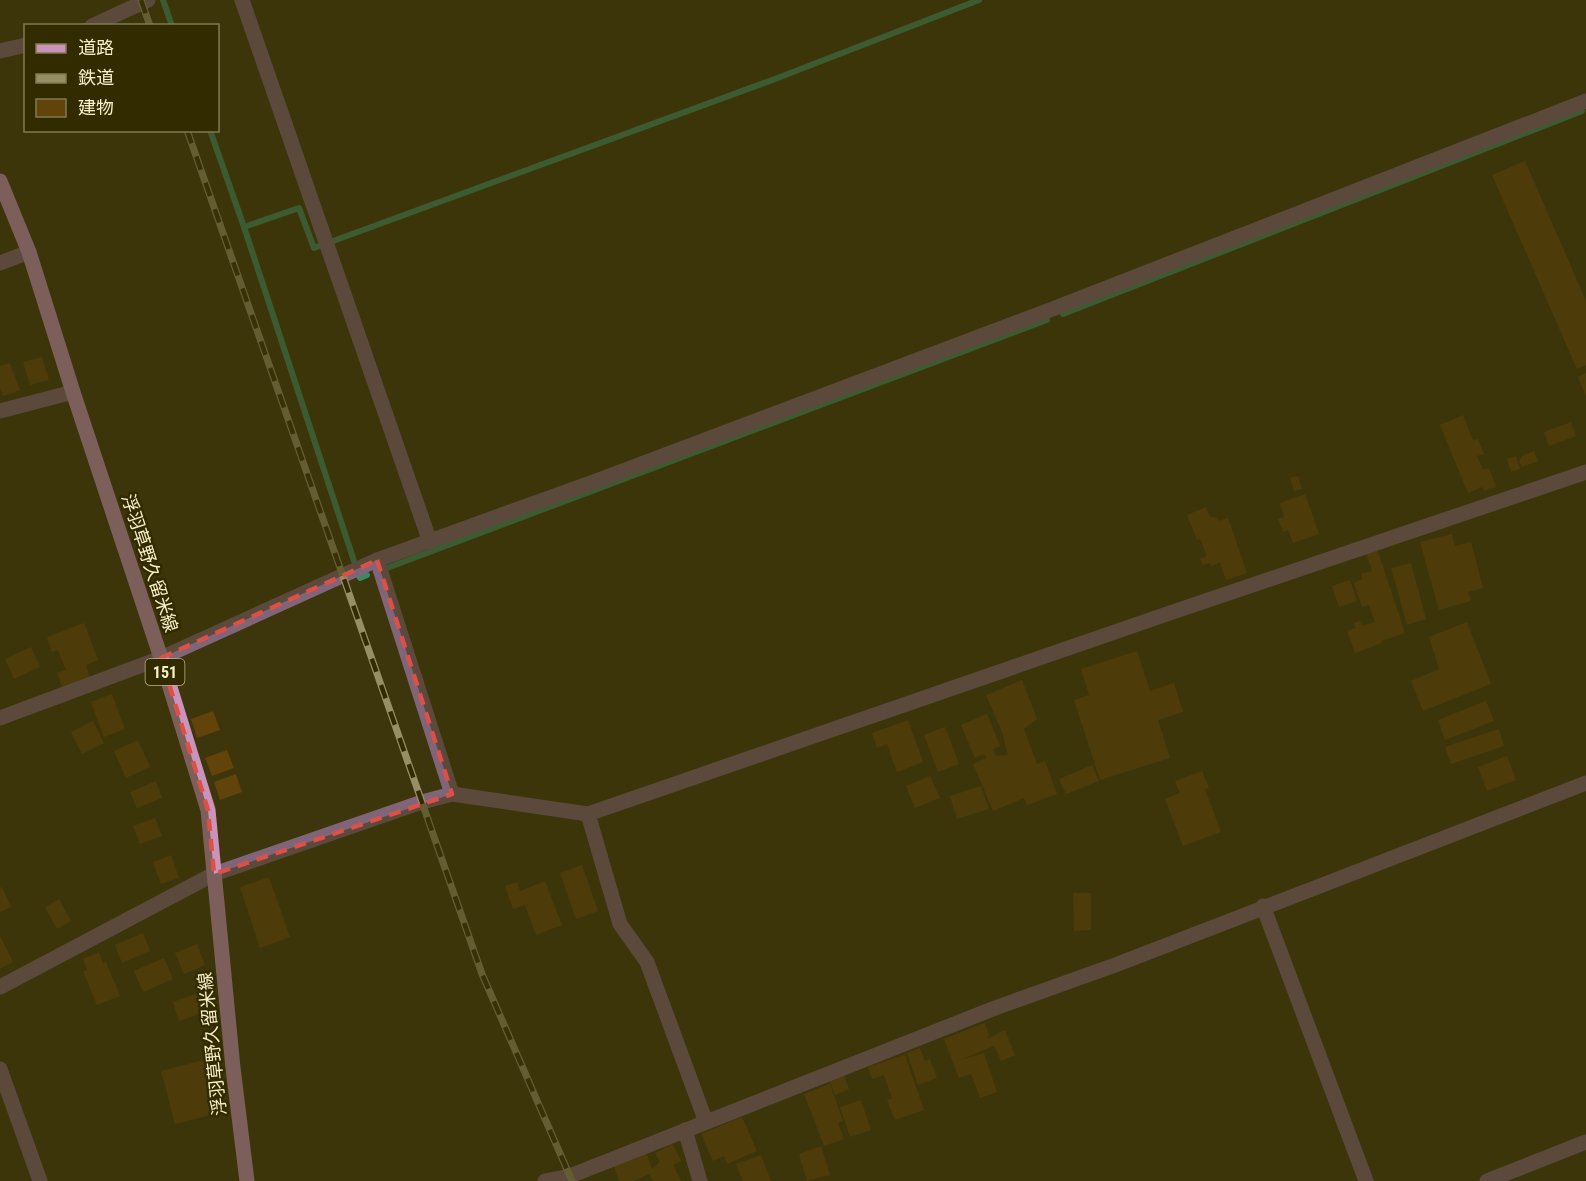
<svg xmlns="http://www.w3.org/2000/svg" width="1586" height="1181" viewBox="0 0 1586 1181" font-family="'Roboto Condensed','Noto Sans JP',sans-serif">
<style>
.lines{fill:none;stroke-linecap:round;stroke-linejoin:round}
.stream{stroke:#3e8961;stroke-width:6}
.building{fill:#62440b}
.street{stroke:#806578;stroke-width:15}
.primary{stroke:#ca93ba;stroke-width:15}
.rail-casing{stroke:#968e66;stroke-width:7}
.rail{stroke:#332b00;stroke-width:4.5;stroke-dasharray:14;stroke-linecap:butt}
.marked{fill:none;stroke:#dd5048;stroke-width:4.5;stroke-dasharray:12 8;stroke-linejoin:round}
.labels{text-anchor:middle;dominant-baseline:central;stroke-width:5;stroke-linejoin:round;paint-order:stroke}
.shield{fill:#332b00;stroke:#bcb48d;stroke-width:1.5}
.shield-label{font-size:16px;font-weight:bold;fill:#f7efc9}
.street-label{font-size:18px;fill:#f7efc9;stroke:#332b00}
</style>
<rect width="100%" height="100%" fill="#3d350b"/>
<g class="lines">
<!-- stream -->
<g class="stream">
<polyline points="163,0 172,26"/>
<polyline points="210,130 244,227 354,561"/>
<polyline points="244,227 299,208 314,248 775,79 979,0"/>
<polyline points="1063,314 1582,111"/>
<polyline points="387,568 1047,320"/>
<polyline points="359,576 360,578 367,575"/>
</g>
</g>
<!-- building -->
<g class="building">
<polygon points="1525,161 1586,301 1586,365 1577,369 1492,175"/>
<polygon points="42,357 49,380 30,385 23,362"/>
<polygon points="10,363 20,390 3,396 0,388 0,366"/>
<polygon points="1586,373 1586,396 1578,377"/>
<polygon points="1463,415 1473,440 1478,439 1484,454 1477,456 1483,470 1489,468 1496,487 1484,491 1482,487 1468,493 1440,425"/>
<polygon points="1571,422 1576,436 1549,446 1544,432"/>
<polygon points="1534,451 1538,461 1522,467 1519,461 1523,455"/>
<polygon points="1516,456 1520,469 1511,472 1507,459"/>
<polygon points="1298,476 1302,489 1294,491 1290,478"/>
<polygon points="1305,494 1319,534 1293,543 1288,530 1283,532 1278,519 1284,517 1280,503"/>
<polygon points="1206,507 1210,517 1217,518 1218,521 1228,518 1247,573 1226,580 1220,562 1212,566 1209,563 1203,565 1200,559 1207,556 1200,539 1197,540 1187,515"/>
<polygon points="1452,534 1455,546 1471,542 1483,588 1468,592 1471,601 1439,610 1420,542"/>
<polygon points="1377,549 1405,633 1381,641 1382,643 1355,653 1347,631 1356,628 1354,623 1360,621 1362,626 1375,622 1369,605 1362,607 1354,583 1362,579 1361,574 1372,571 1366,553"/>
<polygon points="1411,563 1426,619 1407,625 1391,568"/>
<polygon points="1350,580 1357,601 1339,607 1332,586"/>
<polygon points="1467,622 1491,684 1423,711 1411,681 1439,669 1429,637"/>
<polygon points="84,623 98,660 86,665 90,678 63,689 57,673 66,670 58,650 52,652 47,637"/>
<polygon points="31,647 40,667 14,679 5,659"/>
<polygon points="1137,651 1150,691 1174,683 1183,712 1158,720 1170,758 1100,780 1074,700 1089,695 1081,669"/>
<polygon points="1022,680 1037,719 1024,729 1037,764 1045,761 1057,794 1027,805 1024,798 993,811 973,764 986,758 984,754 975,758 961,725 987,714 1000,746 993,749 996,756 1008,755 1002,732 986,695"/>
<polygon points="112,694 125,729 104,737 91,702"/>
<polygon points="1486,701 1494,721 1445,740 1438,720"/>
<polygon points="213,711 220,730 197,738 191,719"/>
<polygon points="908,720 923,762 897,772 887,744 877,748 872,733"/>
<polygon points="93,721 104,743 82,754 71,732"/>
<polygon points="945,727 959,764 938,772 924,735"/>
<polygon points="1499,729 1504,746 1451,764 1445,747"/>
<polygon points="138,740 150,767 126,778 114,751"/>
<polygon points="227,750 234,768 212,776 205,758"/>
<polygon points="1507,756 1516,780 1487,791 1478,767"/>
<polygon points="1092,765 1099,781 1066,794 1059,779"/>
<polygon points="1202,771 1209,788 1205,789 1221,832 1183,846 1165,799 1180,793 1175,781"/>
<polygon points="236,774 242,792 220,800 214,782"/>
<polygon points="930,776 940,798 915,808 906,786"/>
<polygon points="156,781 162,798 137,808 130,792"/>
<polygon points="981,786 989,809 957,819 950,796"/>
<polygon points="155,818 162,836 140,844 133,826"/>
<polygon points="171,855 179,878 161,884 153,862"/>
<polygon points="582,865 598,911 576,919 560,873"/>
<polygon points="269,877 290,937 260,948 240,887"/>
<polygon points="545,881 562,925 536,935 525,905 513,909 505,886 517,882 520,891"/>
<polygon points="2,887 11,907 0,912 0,888"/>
<polygon points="1073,893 1091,893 1091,930 1074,931"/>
<polygon points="59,899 71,921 57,929 45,907"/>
<polygon points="143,933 150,951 122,963 115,945"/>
<polygon points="0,936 13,962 0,969"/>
<polygon points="197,944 205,965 184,974 175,953"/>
<polygon points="99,952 103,964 106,962 120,996 97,1005 83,971 87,970 83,959"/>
<polygon points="164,958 173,979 143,992 134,971"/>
<polygon points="204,991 211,1010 179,1021 173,1002"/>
<polygon points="985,1023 989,1036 987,1039 1005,1030 1015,1055 1001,1061 994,1046 960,1060 984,1053 997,1092 980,1098 971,1074 959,1078 944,1039"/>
<polygon points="920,1048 925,1061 930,1059 937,1078 918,1085 907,1053"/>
<polygon points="905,1055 924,1110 895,1120 887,1100 892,1098 884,1075 872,1079 868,1067"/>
<polygon points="212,1058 226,1111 175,1124 161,1071"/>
<polygon points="844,1074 849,1089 835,1095 829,1079"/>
<polygon points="830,1084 843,1121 838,1123 844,1139 824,1146 804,1094"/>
<polygon points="861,1100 871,1130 850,1137 840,1107"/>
<polygon points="742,1117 757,1151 727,1164 724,1156 713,1161 701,1134"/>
<polygon points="673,1144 681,1161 673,1165 681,1181 653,1181 649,1174 634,1181 619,1181 613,1164 646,1152 652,1169 660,1162 655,1153"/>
<polygon points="821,1146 830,1175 807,1181 799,1154"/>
<polygon points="761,1155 771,1181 743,1181 736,1164"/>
</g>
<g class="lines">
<!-- street -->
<g class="street">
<polyline points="242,0 430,542"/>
<polyline points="92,26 148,0"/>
<polyline points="0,51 26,45"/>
<polyline points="0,263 29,252"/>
<polyline points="0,411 73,392"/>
<polyline points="377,560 452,794"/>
<polyline points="0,718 161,658 377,560 596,481 1050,310 1586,101"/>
<polyline points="588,814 620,924 647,962 706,1122"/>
<polyline points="1263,906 1366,1181"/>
<polyline points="0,987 214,874 422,802 452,794 588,814 1164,615 1586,472"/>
<polyline points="0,1069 40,1181"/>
<polyline points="685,1130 700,1181"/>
<polyline points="545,1181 570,1176 995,1008 1118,964 1586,783"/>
<polyline points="1487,1181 1586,1142"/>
</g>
<!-- primary -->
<polyline class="primary" points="0,181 29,252 73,392 161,658 208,810 233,1068 247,1181"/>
<defs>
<g id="rail">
<polyline points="141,0 150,26"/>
<polyline points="187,130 482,974 572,1181"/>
</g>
</defs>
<!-- rail casing -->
<use href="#rail" class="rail-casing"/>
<!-- rail -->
<use href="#rail" class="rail"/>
</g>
<!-- marked area -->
<path d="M0 0H1586V1181H0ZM 377,560 L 452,794 L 214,874 L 208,810 L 161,658 Z" fill="#3d350b" fill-opacity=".55" fill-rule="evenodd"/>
<path class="marked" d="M 377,560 L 452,794 L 214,874 L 208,810 L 161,658 Z"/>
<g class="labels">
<!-- shield labels -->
<rect class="shield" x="145.5" y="659" width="39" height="26" rx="4.5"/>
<g class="shield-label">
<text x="165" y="672">151</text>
</g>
<!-- street labels -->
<g class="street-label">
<text transform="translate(150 563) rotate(72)">浮羽草野久留米線</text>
<text transform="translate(212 1044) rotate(-96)">浮羽草野久留米線</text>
</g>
</g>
<!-- legend -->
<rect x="24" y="24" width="195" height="108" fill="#332b00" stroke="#817950" stroke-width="1.5"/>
<rect x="36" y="44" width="30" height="9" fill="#ca93ba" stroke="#817950" stroke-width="1.5"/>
<text x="78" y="54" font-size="18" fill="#f7efc9">道路</text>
<rect x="36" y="74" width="30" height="9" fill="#968e66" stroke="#817950" stroke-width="1.5"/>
<text x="78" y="84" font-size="18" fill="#f7efc9">鉄道</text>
<rect x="36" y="99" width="30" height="18" fill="#62440b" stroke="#817950" stroke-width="1.5"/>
<text x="78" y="114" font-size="18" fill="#f7efc9">建物</text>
</svg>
